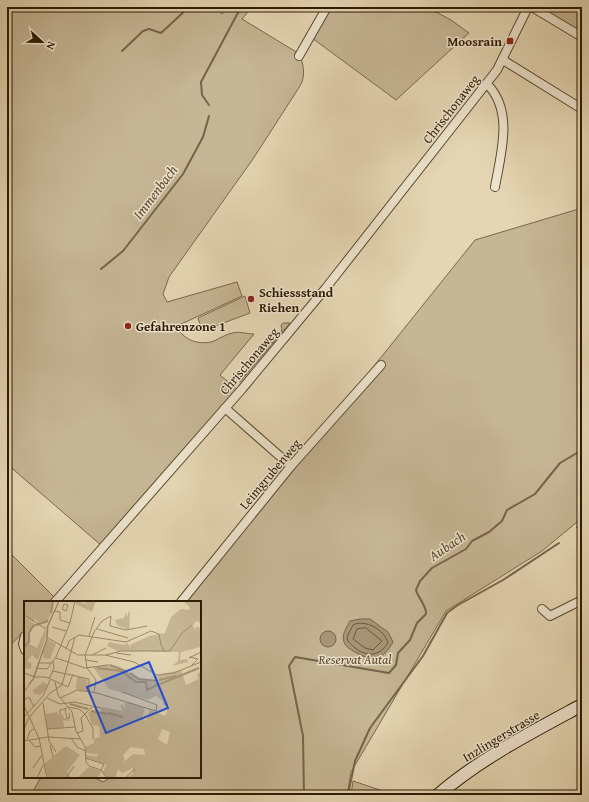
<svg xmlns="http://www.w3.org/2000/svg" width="589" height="802" viewBox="0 0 589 802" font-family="'Gentium Book Plus',serif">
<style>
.green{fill:#c5b695;stroke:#79684c}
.water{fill:#a69677;stroke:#766448}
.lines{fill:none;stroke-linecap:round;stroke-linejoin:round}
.shore{stroke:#6a583c;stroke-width:1}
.stream{stroke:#766448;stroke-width:2}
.street-casing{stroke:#5b492e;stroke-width:10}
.secondary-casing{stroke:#2d1a02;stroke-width:14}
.street{stroke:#ede4ce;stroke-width:8}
.secondary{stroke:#ede4ce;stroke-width:12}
.poi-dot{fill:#8f2418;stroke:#ede4ce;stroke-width:1.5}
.labels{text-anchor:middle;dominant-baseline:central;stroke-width:3;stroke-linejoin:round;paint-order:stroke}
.poi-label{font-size:13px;font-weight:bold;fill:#2d1a02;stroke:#ede4ce;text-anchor:start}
.street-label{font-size:13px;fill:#2d1a02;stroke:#ede4ce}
.park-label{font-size:13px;font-style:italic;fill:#5b492e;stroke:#ede4ce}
.water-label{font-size:14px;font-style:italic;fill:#5d4c31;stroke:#ede4ce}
.inset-river{fill:none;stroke:#a69677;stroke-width:2}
.inset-road{fill:none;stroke:#9b8b6c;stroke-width:1}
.view{fill:#1d4ed8;fill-opacity:0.15;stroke:#1d4ed8;stroke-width:2}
.inset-edge{fill:none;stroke:#2d1a02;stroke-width:2}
</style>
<rect width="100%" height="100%" fill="#e4d6b3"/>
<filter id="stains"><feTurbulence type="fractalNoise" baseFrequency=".005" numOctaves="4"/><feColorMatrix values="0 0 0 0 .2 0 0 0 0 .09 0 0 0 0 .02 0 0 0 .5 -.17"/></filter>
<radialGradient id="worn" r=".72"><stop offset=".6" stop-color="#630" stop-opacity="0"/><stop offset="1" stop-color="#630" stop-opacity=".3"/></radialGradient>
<!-- green -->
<g class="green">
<path d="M 7,7 L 218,7 L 222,14 L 229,7 L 252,7 L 242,19 L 298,53 C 304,62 306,77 300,86 L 253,159 L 169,277 L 163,294 L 167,302 L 237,282 L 242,296 L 177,326 C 182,340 200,346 214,341 C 220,338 225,335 232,333 C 238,331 247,334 254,334 L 220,375 L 240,392 L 102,546 L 7,464 Z"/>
<polygon points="330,7 427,7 451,20 469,33 396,100 312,38"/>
<polygon points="538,7 582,7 582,33"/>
<polygon points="582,208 582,518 542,551 446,611 351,772 347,795 31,795 41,777 93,777 103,782 111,777 200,777 200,602 185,602 475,240"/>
<polygon points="245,296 250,313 202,331 198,318"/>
<polygon points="283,323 290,323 240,382 237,381 238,374 241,370 244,376 255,363 254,359 257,356 258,360 269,346 268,342 270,340 272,343 277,337 275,334 277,331 279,334 282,330 281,325"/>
<polygon points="7,550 55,598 51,602 25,602 25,630 7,649"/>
<polygon points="353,781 383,791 388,795 351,795"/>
</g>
<!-- water -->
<g class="water">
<path d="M 360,619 L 370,619 L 388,632 L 393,642 C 383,661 372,662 355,652 C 351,650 345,646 344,642 C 341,635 347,627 350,621 Z"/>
<circle cx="328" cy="639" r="8"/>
</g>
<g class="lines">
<!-- shore -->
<g class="shore">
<path d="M 360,623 C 371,623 385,631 388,643 C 376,661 360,655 348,641 L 347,637 L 353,625 Z"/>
<polygon points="366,628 382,641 373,650 365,648 353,639 357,629"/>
</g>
<!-- stream -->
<g class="stream">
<polyline points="122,51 143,31 149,29 161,33 189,7"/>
<polyline points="209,105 202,95 201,82 241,7"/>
<polyline points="101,269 123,251 183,174 203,137 209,116"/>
<polyline points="577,527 582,523"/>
<path d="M 304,795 L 303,736 L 289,666 L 295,657 L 389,673 L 396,665 L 398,653 L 410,640 L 417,623 L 426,614 C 427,606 418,598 416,590 L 420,581 L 432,568 L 466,549 L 472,541 L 489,532 L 502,521 L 507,510 L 535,494 L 560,463 L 582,450"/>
<polyline points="348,795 355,761 370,728 423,656 447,613 458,605 503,580 559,543"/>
</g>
<defs>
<g id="street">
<polyline points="532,7 582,37"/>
<polyline points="299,56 327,7"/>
<polyline points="503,60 582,109"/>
<path d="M 487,84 C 514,111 501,153 495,187"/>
<polyline points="225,408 291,466"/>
<polyline points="55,602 242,389 325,289 497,70 528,7"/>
<polyline points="181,602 291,466 381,365"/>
<polyline points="542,609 550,616 582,600"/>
<polyline points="25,636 23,644 25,650"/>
</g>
<path id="secondary" d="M 438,795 C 481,758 532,732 582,705"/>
</defs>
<!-- street casing -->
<use href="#street" class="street-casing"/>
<!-- secondary casing -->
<use href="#secondary" class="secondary-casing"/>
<!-- street -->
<use href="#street" class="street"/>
<!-- secondary -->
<use href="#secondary" class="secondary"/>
</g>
<!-- markers -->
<g class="poi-dot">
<rect x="506" y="37" width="8" height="8" rx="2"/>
<circle cx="251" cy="299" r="4"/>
<circle cx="128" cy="326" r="4"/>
</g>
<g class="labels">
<!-- poi labels -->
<g class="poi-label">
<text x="502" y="41" text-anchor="end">Moosrain</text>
<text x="259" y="292">Schiessstand<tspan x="259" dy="15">Riehen</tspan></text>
<text x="136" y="326">Gefahrenzone 1</text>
</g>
<!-- street labels -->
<g class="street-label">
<text transform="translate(451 109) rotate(-52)">Chrischonaweg</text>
<text transform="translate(249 361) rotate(-50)">Chrischonaweg</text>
<text transform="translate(270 474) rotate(-50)">Leimgrubenweg</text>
<text transform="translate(501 736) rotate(-31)">Inzlingerstrasse</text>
</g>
<!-- park labels -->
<g class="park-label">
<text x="355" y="659">Reservat Autal</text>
</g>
<!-- water labels -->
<g class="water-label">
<text transform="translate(155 192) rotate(-53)">Immenbach</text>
<text transform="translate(447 546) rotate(-34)">Aubach</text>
</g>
</g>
<!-- overview -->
<g transform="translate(24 601)">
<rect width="177" height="177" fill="#e4d6b3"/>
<path d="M 0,0 L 28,0 L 29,7 L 24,20 L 14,22 L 12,18 L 9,21 L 0,14 ZM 53,0 L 64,4 L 59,0 L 72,0 L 68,11 L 52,3 ZM 159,0 L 177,0 L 177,22 L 172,20 L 169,25 L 172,29 L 172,25 L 177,28 L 176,46 L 157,51 L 156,59 L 163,58 L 164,61 L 148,65 L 154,60 L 155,51 L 94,50 L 83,45 L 85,41 L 100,44 L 103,42 L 107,47 L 106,44 L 125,35 L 141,32 L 147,16 L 153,11 L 157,8 L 166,9 L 165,5 ZM 105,10 L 106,11 L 105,29 L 93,24 L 91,19 L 100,17 L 102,11 L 103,16 ZM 0,15 L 12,24 L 6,30 L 5,43 L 13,47 L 21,28 L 22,35 L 14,59 L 8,54 L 3,60 L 8,63 L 6,68 L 0,67 L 0,46 L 3,44 L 0,45 ZM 23,38 L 32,43 L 26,58 L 19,57 L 20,54 L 17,53 ZM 85,63 L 96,66 L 115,78 L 131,81 L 132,74 L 157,69 L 162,84 L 175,78 L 173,73 L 177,71 L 177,177 L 102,177 L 109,173 L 109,167 L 98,172 L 94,168 L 91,177 L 83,177 L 79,171 L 83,164 L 61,156 L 61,154 L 73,156 L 74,153 L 62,152 L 61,146 L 70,142 L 70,138 L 76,136 L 75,125 L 66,124 L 68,123 L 64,112 L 67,110 L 75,113 L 78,106 L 99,110 L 96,105 L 98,103 L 101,108 L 100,102 L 105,101 L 121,107 L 118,117 L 122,120 L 126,109 L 141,115 L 145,105 L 139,104 L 139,100 L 132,95 L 124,99 L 85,88 L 69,66 ZM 138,128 L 146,131 L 143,144 L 134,138 ZM 107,146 L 120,148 L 121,154 L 109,153 L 95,166 L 101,160 L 99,154 ZM 53,75 L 63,78 L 65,91 L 52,88 ZM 19,81 L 23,83 L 22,88 L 16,94 L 11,93 L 8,90 ZM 33,111 L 34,114 L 39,114 L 40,117 L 45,117 L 46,120 L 39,119 L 40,126 L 23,128 L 21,113 ZM 42,145 L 56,154 L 43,171 L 47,177 L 42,177 L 42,174 L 41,177 L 24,177 L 20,163 ZM 65,166 L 77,170 L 74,177 L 49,177 L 54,176 Z" fill="#c5b695" fill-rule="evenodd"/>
<path class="inset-river" d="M 27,12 L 29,0M 0,46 L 5,41 L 5,32 L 9,25 L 24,20M 86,64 L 104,71M 73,67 L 97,70 L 112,81 L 122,81 L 123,89 L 135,83M 106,72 L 115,78 L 134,80M 135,79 L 152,75M 136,83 L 175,67M 46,103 L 64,108M 67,110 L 83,113M 84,112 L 99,116"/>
<path class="inset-road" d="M 40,3 L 44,4 L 42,10 L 38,8 ZM 30,10 L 36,11 L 36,19 L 46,22M 0,14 L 22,28M 28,26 L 42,30M 73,28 L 104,37M 65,35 L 71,16M 24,37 L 54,54 L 81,54 L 110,61 L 133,74 L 150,72 L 177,61M 23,38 L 23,26 L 35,0M 42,48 L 45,40 L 55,34 L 102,41 L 127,30 L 135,33 L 137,44 L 141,51M 92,52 L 107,54M 68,54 L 82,47M 82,54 L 97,50 L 146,50 L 158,32 L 168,24M 165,56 L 174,58 L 167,65M 32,57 L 61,67 L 84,64M 165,57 L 177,51M 62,59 L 74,61M 14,62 L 27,62M 12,67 L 23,68 L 32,56 L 46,22 L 51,0M 29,70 L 65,78 L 65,91M 0,72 L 11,76 L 22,76 L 44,86 L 49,73M 25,78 L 30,67 L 29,60M 31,81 L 34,94 L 48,111 L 52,130 L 61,146 L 62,161 L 65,165 L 77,169 L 83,177M 5,83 L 9,78 L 23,38M 0,91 L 10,77 L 23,38 L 24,25 L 35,0M 70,91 L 72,79 L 63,67 L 61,54 L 70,31 L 78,20 L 87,15 L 86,25 L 102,29 L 123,25M 23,97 L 36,103 L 50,101 L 77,107M 36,97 L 53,89 L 73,92 L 132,110 L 133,104 L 98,91M 0,99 L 5,96 L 10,106M 19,102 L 25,140 L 32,151M 0,105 L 15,137 L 23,177M 44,106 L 55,108 L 61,113 L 69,128 L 69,138M 41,108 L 43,117 L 46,116 L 45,112M 36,114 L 36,109 L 43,107M 0,116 L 19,95 L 26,79M 23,128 L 51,126M 0,129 L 4,118 L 26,92 L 38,84 L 51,36M 53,132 L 59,130 L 57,117 L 68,106M 47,137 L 53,146 L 61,150M 3,139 L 6,130 L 10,128M 5,139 L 11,146 L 17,145M 0,140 L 24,136 L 57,138M 26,144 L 29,156M 61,157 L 80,163 L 77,169M 9,167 L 18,154M 13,177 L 19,164M 42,177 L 50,165M 101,177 L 111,168"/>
<path class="view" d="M 125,61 L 144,107 L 82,132 L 63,86 Z"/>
<rect width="177" height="177" class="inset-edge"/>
</g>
<!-- margin -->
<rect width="589" height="802" fill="none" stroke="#e4d6b3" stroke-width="24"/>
<rect x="8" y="8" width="573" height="786" fill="none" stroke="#2d1a02" stroke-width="2"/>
<rect x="12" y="12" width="565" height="778" fill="none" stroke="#2d1a02"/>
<!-- north arrow -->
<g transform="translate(42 42) rotate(112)" stroke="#ede4ce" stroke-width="3" paint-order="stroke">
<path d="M0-3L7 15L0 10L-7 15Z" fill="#2d1a02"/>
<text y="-6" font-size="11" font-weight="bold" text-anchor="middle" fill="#2d1a02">N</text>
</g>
<rect width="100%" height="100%" filter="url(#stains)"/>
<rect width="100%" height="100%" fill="url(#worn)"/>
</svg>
